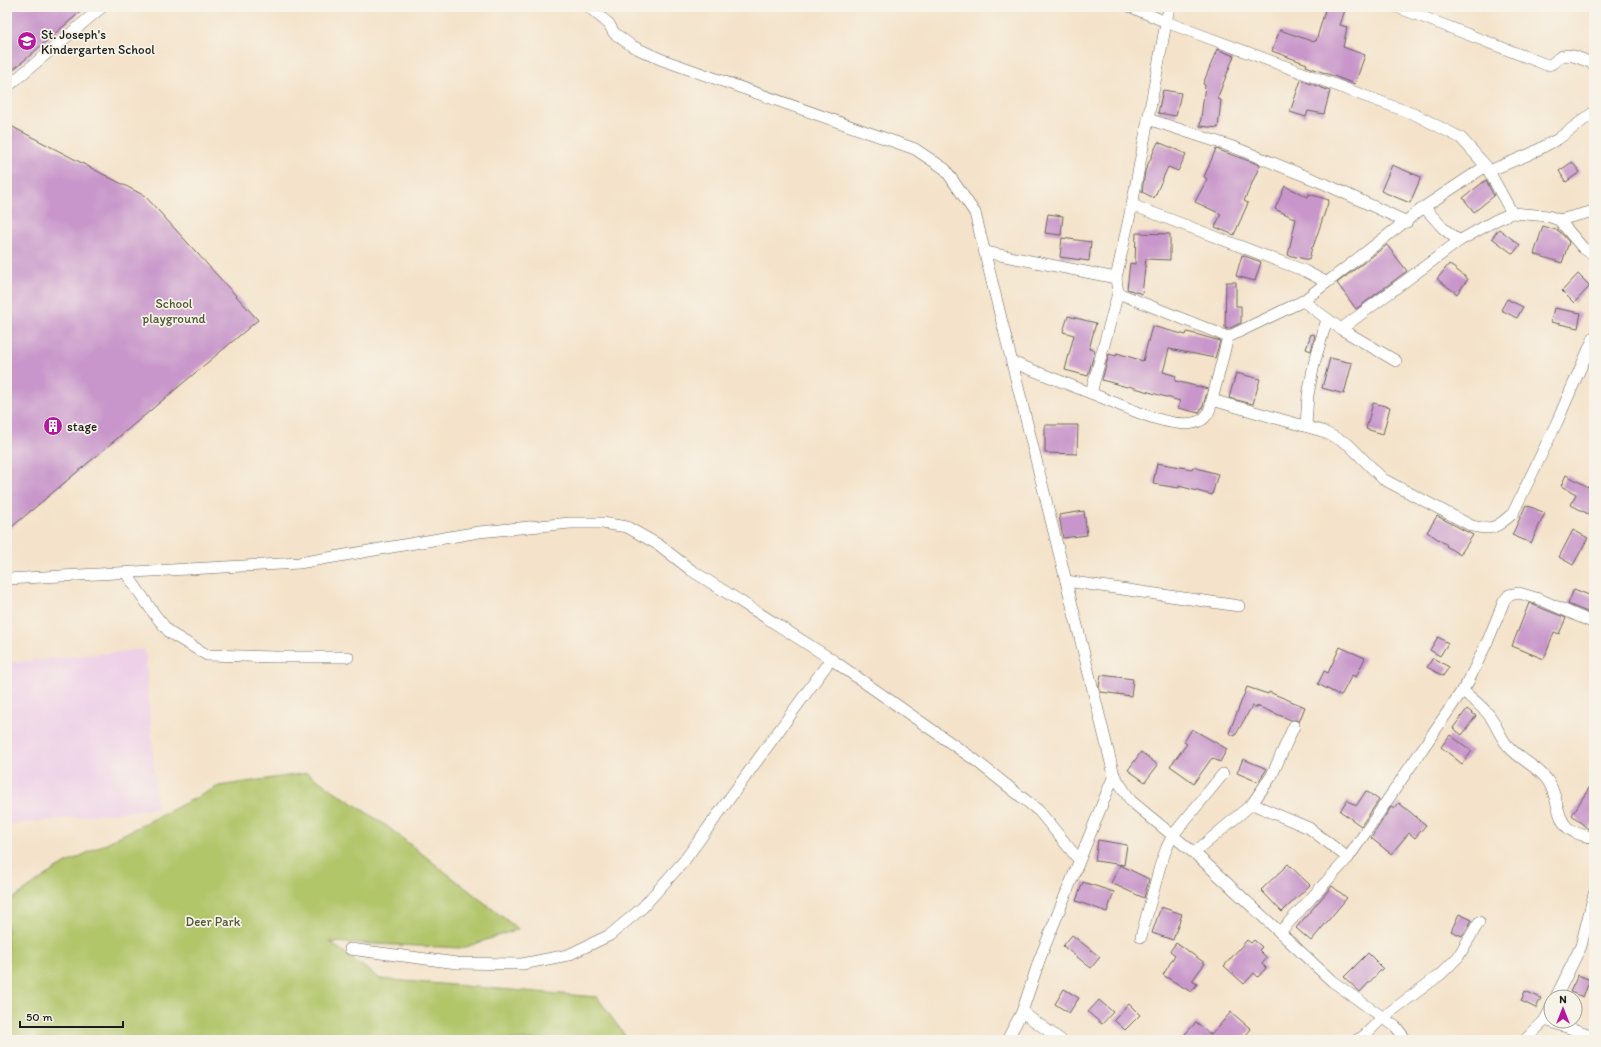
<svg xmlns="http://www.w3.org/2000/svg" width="1601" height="1047" viewBox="0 0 1601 1047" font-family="Itim,sans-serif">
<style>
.built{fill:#eed0e8}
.green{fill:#b1c569;stroke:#667042}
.building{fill:#c896ca}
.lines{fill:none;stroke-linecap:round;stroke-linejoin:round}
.minor-casing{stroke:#686259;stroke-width:12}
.minor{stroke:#fff;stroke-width:11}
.labels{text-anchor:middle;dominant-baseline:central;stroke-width:3.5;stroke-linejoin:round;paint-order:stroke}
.poi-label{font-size:13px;fill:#1c1c1c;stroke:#f7f3e8;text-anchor:start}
.park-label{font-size:13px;fill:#505737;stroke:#f7f3e8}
</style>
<rect width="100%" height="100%" fill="#f7f3e8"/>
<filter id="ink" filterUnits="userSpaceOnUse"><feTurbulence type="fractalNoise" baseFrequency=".025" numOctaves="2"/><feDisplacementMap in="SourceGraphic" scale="8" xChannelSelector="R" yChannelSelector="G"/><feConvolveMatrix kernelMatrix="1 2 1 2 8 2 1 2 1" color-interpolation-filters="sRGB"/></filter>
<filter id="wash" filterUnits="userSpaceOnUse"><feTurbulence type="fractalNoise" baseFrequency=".012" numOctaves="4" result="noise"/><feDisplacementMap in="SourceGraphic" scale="16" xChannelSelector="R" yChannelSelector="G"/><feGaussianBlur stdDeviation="0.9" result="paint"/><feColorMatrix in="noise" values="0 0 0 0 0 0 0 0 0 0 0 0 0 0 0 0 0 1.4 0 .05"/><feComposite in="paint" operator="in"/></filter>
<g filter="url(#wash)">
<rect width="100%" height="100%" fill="#f4e3ca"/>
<!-- built -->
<polygon class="built" points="145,649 157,808 7,825 7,663"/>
<!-- green -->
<polygon class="green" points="307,773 384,824 518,929 463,948 330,942 380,979 597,997 628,1040 7,1040 7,903 57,868 219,786"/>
<g id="blocks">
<!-- building -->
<g class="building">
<polygon points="7,7 86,7 7,75"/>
<polygon points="1326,7 1346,7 1340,25 1347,27 1343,47 1365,55 1355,84 1306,66 1307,64 1272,51 1280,30 1314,42 1314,41 1316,41"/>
<polygon points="1217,49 1234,56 1217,99 1221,100 1218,128 1200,126 1205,85 1203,84"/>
<polygon points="1301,80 1330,91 1324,114 1308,111 1306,117 1290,112"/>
<polygon points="1163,90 1181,93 1176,116 1158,113"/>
<polygon points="7,124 145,196 258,320 7,531"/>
<polygon points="1158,142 1186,154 1178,171 1168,167 1154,198 1142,192 1145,171"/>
<polygon points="1216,149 1260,165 1244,201 1248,203 1234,235 1215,227 1221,214 1195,202 1207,179 1204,177"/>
<polygon points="1572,162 1580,172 1566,182 1559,171"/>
<polygon points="1392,165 1421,177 1410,203 1381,191"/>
<polygon points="1486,180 1494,196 1474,212 1463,198"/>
<polygon points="1285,186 1308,197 1309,194 1329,200 1313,247 1312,247 1309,260 1288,255 1296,219 1275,209"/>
<polygon points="1048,214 1063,216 1061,235 1045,233"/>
<polygon points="1543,226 1559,231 1569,242 1562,263 1534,254"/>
<polygon points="1499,229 1520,245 1513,254 1492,238"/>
<polygon points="1136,233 1170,234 1170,260 1146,259 1142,294 1127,289 1130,263 1135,264"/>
<polygon points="1062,238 1091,242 1089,261 1060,257"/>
<polygon points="1387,245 1407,271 1356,309 1337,283"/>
<polygon points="1242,255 1261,262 1255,281 1236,276"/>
<polygon points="1449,264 1468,279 1457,294 1437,279"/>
<polygon points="1578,274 1590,286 1574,303 1562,291"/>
<polygon points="1226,282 1236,282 1236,306 1241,306 1241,323 1228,329 1225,328"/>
<polygon points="1507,299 1523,307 1517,318 1501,310"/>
<polygon points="1554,308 1581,313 1578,328 1551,322"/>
<polygon points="1068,316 1096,323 1089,349 1095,350 1088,376 1065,370 1074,335 1063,332"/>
<polygon points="1152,326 1186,335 1187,332 1199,335 1220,341 1215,358 1169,349 1163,372 1176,376 1175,381 1208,389 1203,406 1199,413 1178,408 1180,401 1128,386 1127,387 1102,380 1109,354 1116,356 1117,353 1143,361"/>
<polygon points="1311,334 1315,335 1311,351 1306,349"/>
<polygon points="1330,358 1352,363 1344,394 1322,388"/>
<polygon points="1236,373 1260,379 1253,404 1229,398"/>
<polygon points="1373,403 1390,407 1383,434 1366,429"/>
<polygon points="1045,425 1078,425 1077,454 1045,453"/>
<polygon points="1157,463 1192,469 1193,467 1218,474 1212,495 1179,486 1179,488 1153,484"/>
<polygon points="1566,475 1594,490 1594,517 1571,505 1576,494 1561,486"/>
<polygon points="1526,505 1545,513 1531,543 1512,535"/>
<polygon points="1084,511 1087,535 1063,538 1059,515"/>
<polygon points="1437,516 1473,535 1460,555 1446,546 1447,545 1427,532"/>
<polygon points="1573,530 1588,538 1573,565 1559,557"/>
<polygon points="1574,589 1594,597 1594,615 1568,604"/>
<polygon points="1529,603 1566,618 1559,634 1554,632 1544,659 1512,646"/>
<polygon points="1438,637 1448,643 1440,656 1430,650"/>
<polygon points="1340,647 1365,658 1356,677 1352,675 1341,696 1318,684 1324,671 1328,673"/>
<polygon points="1433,658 1449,667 1443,676 1427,667"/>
<polygon points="1101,675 1133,679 1131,696 1101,692 1099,687"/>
<polygon points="1247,687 1268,694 1269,692 1305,707 1299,722 1296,720 1291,720 1257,706 1257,708 1252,706 1235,736 1229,733"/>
<polygon points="1467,709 1476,716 1462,735 1453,728"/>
<polygon points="1192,729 1227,749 1220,762 1212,758 1194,783 1170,766 1187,744 1184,742"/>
<polygon points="1450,735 1472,751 1462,764 1441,747"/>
<polygon points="1141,752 1158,765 1145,782 1128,770"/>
<polygon points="1243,759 1267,769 1258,782 1237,773"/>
<polygon points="1594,780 1594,823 1588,829 1572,815"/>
<polygon points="1366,791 1379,800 1361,826 1340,811 1347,800 1356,806"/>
<polygon points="1399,803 1426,825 1415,838 1409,833 1391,854 1371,838 1391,807 1394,809"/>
<polygon points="1098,840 1127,845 1124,865 1095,861"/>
<polygon points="1288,864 1310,885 1282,912 1261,890"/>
<polygon points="1120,865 1149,879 1144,898 1111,883"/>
<polygon points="1083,882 1114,892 1107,912 1076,901"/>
<polygon points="1332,886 1347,898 1311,941 1296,928"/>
<polygon points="1161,907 1182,914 1173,940 1152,933"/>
<polygon points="1459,914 1472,920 1462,936 1451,931"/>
<polygon points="1072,935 1100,957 1091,968 1063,946"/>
<polygon points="1247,940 1251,943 1254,940 1262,947 1259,950 1267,958 1262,964 1266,968 1258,977 1254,973 1244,984 1224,966"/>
<polygon points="1176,943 1205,963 1192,981 1197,984 1191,992 1163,975 1175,955 1170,951"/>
<polygon points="1368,953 1383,968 1360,992 1344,977"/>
<polygon points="1578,975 1590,980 1583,997 1570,992"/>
<polygon points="1064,989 1079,998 1069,1013 1055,1004"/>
<polygon points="1525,991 1541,998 1536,1008 1521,1001"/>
<polygon points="1099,1000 1113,1012 1102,1024 1088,1012"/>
<polygon points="1129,1004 1140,1015 1125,1030 1114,1020"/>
<polygon points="1231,1012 1251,1029 1242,1040 1180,1040 1196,1022 1211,1035"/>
</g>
</g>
</g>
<g filter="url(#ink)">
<use href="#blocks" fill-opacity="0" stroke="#686259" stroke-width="1"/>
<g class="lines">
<defs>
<g id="minor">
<polyline points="589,7 609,24 614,33 632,46 660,59 915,149 945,169 975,213 1114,775 1040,958 1022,1012 1007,1040"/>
<polyline points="1131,7 1166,22 1416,115 1461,138 1486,166 1512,213"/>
<path d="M 1397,7 L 1547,65 C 1554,65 1555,60 1560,57 C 1569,51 1585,61 1594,64"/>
<polyline points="7,87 102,7"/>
<polyline points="1148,119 1236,148 1325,184 1407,222"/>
<polyline points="1489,171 1530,154 1558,139 1594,112"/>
<polyline points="1132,205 1169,7"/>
<polyline points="1424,207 1486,166"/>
<polyline points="1559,220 1594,211"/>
<polyline points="985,252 1116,278"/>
<polyline points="1118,293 1228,337 1212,400"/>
<polyline points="1303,301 1341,329 1396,361"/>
<polyline points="1341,329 1459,241"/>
<polyline points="1228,337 1303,301 1424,207 1443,228 1459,241 1496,220 1512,213 1548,216 1559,220 1583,248 1594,255"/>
<path d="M 1012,362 C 1043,374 1073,386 1103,398 C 1126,407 1168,428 1193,423 C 1206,421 1210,412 1212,400 L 1322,431 L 1348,444 L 1383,479 L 1472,526 C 1492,531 1498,527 1513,513 L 1557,422 L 1594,337"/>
<polyline points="1091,393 1118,293 1116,278 1132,205 1305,271 1326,282"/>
<polyline points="1306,426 1308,395 1314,364 1327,319"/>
<polyline points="126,573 155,615 170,633 207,655 274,657 348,657"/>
<polyline points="7,579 299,563 479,532 570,523 602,523 627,527 659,545 691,570 831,659 975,760 1039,811 1079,860"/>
<polyline points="1066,581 1239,606"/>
<path d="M 1462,690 C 1471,698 1482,706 1489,715 C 1497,725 1500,738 1509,747 C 1520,760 1538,766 1548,781 C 1558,795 1556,817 1568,828 C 1575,834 1585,836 1594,838"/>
<polyline points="1114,775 1131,801 1200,858 1332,981 1396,1027 1406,1040"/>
<polyline points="1252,804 1272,775 1294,726"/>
<polyline points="1194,853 1252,804 1309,828 1348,858"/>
<polyline points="1280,932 1348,858 1468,682 1489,638 1504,601 1509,595 1519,593 1539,599 1594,623"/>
<polyline points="1141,937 1160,866 1167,847 1173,835 1223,774"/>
<polyline points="350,949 457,963 522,964 568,955 610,935 642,908 684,861 831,659"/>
<polyline points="1556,997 1581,946 1594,894"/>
<polyline points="1022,1012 1061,1040"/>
<polyline points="1545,1020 1594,1036"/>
<polyline points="1357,1040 1364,1036 1382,1018 1441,974 1458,957 1479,922"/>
<polyline points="1525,1040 1545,1020 1551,1008"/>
</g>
</defs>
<!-- minor casing -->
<use href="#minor" class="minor-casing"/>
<!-- minor -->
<use href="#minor" class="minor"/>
</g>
</g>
<!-- icons -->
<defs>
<symbol id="school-disc" viewBox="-11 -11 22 22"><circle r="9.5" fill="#b5179e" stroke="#f7f3e8"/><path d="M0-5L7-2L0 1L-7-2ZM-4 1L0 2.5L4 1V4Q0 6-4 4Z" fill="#fff"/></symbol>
<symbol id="building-disc" viewBox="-11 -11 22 22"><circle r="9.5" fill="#b5179e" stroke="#f7f3e8"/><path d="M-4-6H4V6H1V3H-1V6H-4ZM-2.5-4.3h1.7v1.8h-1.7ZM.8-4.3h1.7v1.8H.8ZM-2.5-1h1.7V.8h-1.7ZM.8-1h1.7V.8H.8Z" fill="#fff"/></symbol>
</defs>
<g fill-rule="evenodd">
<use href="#school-disc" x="16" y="30" width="22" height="22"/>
<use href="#building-disc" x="42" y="415" width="22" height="22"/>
</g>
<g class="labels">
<!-- poi labels -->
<g class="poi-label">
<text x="41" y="34">St. Joseph's<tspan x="41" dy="15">Kindergarten School</tspan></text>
<text x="67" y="426">stage</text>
</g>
<!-- park labels -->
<g class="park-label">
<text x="174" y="303">School<tspan x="174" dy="15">playground</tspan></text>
<text x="213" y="921">Deer Park</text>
</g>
</g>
<!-- margin -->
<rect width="1601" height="1047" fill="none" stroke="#f7f3e8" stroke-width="24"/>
<!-- north arrow -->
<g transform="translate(1563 1009)"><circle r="19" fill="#f7f3e8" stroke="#9f9d96"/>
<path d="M0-3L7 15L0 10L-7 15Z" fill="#b5179e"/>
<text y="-6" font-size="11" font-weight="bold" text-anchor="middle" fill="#1c1c1c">N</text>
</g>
<!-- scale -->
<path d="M20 1021v6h103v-6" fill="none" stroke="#1c1c1c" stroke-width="2"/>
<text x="26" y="1021" font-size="12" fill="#1c1c1c" stroke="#f7f3e8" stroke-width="3" paint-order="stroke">50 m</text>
</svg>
